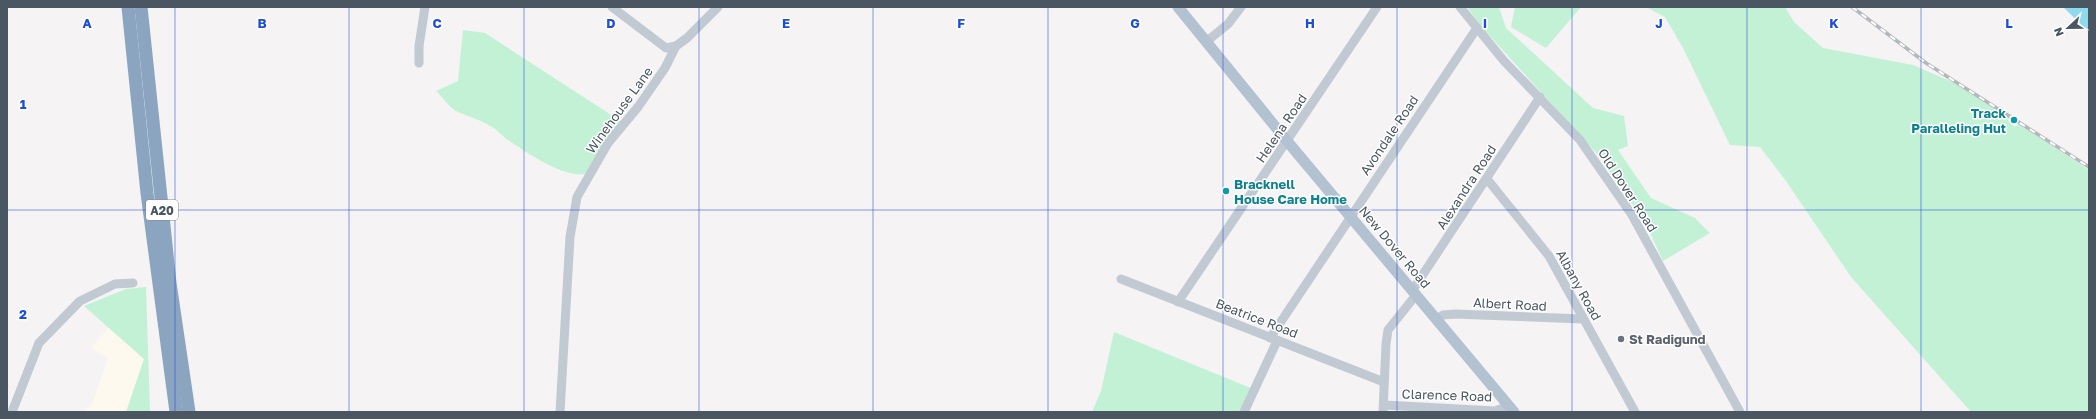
<svg xmlns="http://www.w3.org/2000/svg" width="2096" height="419" viewBox="0 0 2096 419" font-family="'Golos Text',sans-serif">
<style>
.commercial{fill:#fdf9ef}
.green{fill:#c3f1d5}
.water{fill:#90daee}
.lines{fill:none;stroke-linecap:round;stroke-linejoin:round}
.minor{stroke:#c1cad2;stroke-width:9}
.major{stroke:#b3c2d1;stroke-width:11}
.highway{stroke:#8ba5c1;stroke-width:13}
.rail-casing{stroke:#b5b8bd;stroke-width:3.5}
.rail{stroke:#fff;stroke-width:2;stroke-dasharray:6;stroke-linecap:butt}
.grid{fill:none;stroke:#1d4ed8;stroke-width:1;stroke-opacity:0.55}
.culture-dot{fill:#0f9aa8;stroke:#fff;stroke-width:1.5}
.worship-dot{fill:#6b7280;stroke:#fff;stroke-width:1.5}
.labels{text-anchor:middle;dominant-baseline:central;stroke-width:3;stroke-linejoin:round;paint-order:stroke}
.shield{fill:#fff;stroke:#808990;stroke-width:1}
.shield-label{font-size:12px;font-weight:bold;fill:#4a5661}
.street-label{font-size:13px;fill:#4a5661;stroke:#fff}
.culture-label{font-size:13px;font-weight:bold;fill:#0d838f;stroke:#fff;text-anchor:end}
.worship-label{font-size:13px;font-weight:bold;fill:#5b616d;stroke:#fff;text-anchor:start}
.grid-label{font-size:13px;text-anchor:middle;font-weight:bold;fill:#1d4ed8;stroke:#fff;stroke-width:3;stroke-linejoin:round;paint-order:stroke}
</style>
<rect width="100%" height="100%" fill="#f5f3f3"/>
<!-- commercial -->
<polygon class="commercial" points="109,327 144,359 126,412 84,412 92,404 108,358 91,348"/>
<!-- green -->
<g class="green">
<polygon points="1467,7 1499,7 1506,28 1593,108 1624,116 1628,146 1618,150 1651,198 1695,218 1710,233 1663,261 1646,224 1599,156 1480,25"/>
<polygon points="1515,7 1581,7 1546,48 1511,27"/>
<polygon points="1646,7 1785,7 1794,22 1823,48 1913,65 1957,84 2009,117 2008,121 2015,127 2019,124 2089,170 2089,412 1971,412 1851,277 1786,181 1760,147 1730,145 1683,48 1665,17"/>
<path d="M 463,30 L 485,33 L 622,122 L 609,134 L 588,173 C 567,181 526,152 508,140 C 502,136 498,130 492,127 C 481,120 470,117 458,112 C 450,109 443,97 436,91 L 458,81 Z"/>
<polygon points="146,287 150,412 126,412 144,359 84,306 126,289"/>
<polygon points="1114,332 1253,389 1243,412 1092,412 1101,391"/>
</g>
<!-- water -->
<polygon class="water" points="2062,7 2089,7 2089,32 2063,7"/>
<g class="lines">
<!-- minor -->
<g class="minor">
<polyline points="612,7 666,48 676,46"/>
<polyline points="1460,7 1504,61 1580,140 1632,215 1740,412"/>
<polyline points="1206,42 1228,24 1241,7"/>
<polyline points="419,63 419,46 425,7"/>
<polyline points="1487,179 1549,256 1635,412"/>
<polyline points="1121,279 1384,382"/>
<polyline points="1412,291 1540,97"/>
<polyline points="1178,302 1377,7"/>
<polyline points="1437,319 1443,315 1455,314 1583,319"/>
<polyline points="1270,338 1477,28"/>
<polyline points="1384,405 1495,411 1503,408 1507,404"/>
<polyline points="12,412 39,343 80,301 115,284 133,283"/>
<polyline points="560,412 570,237 577,197 608,143 638,107 665,68 676,46 687,38 718,7"/>
<polyline points="1244,412 1277,341"/>
<polyline points="1383,412 1386,344 1388,330 1416,295"/>
</g>
<!-- major -->
<polyline class="major" points="1178,7 1287,141 1514,412"/>
<!-- highway -->
<g class="highway">
<polyline points="128,7 147,193 176,412"/>
<polyline points="141,7 170,283 189,412"/>
</g>
<defs>
<polyline id="rail" points="1852,7 1926,63 2089,167"/>
</defs>
<!-- rail casing -->
<use href="#rail" class="rail-casing"/>
<!-- rail -->
<use href="#rail" class="rail"/>
</g>
<!-- grid -->
<path class="grid" d="M 175,7 L 175,412M 349,7 L 349,412M 524,7 L 524,412M 699,7 L 699,412M 873,7 L 873,412M 1048,7 L 1048,412M 1223,7 L 1223,412M 1397,7 L 1397,412M 1572,7 L 1572,412M 1747,7 L 1747,412M 1921,7 L 1921,412M 7,210 L 2089,210"/>
<!-- markers -->
<g class="culture-dot">
<circle cx="2014" cy="120" r="4"/>
<circle cx="1226" cy="191" r="4"/>
</g>
<circle class="worship-dot" cx="1621" cy="339" r="4"/>
<g class="labels">
<!-- shield labels -->
<rect class="shield" x="146" y="200" width="32" height="20" rx="3"/>
<g class="shield-label">
<text x="162" y="210">A20</text>
</g>
<!-- street labels -->
<g class="street-label">
<text transform="translate(619 110) rotate(-54)">Winehouse Lane</text>
<text transform="translate(1281 128) rotate(-56)">Helena Road</text>
<text transform="translate(1389 135) rotate(-56)">Avondale Road</text>
<text transform="translate(1466 187) rotate(-57)">Alexandra Road</text>
<text transform="translate(1628 190) rotate(57)">Old Dover Road</text>
<text transform="translate(1395 247) rotate(50)">New Dover Road</text>
<text transform="translate(1579 285) rotate(61)">Albany Road</text>
<text transform="translate(1510 304) rotate(3)">Albert Road</text>
<text transform="translate(1257 318) rotate(21)">Beatrice Road</text>
<text transform="translate(1447 395) rotate(2)">Clarence Road</text>
</g>
<!-- culture labels -->
<g class="culture-label">
<text x="2006" y="113">Track<tspan x="2006" dy="15">Paralleling Hut</tspan></text>
<text x="1234" y="184" text-anchor="start">Bracknell<tspan x="1234" dy="15">House Care Home</tspan></text>
</g>
<!-- worship labels -->
<g class="worship-label">
<text x="1629" y="339">St Radigund</text>
</g>
</g>
<g class="grid-label">
<text x="87" y="28">A</text>
<text x="262" y="28">B</text>
<text x="437" y="28">C</text>
<text x="611" y="28">D</text>
<text x="786" y="28">E</text>
<text x="961" y="28">F</text>
<text x="1135" y="28">G</text>
<text x="1310" y="28">H</text>
<text x="1485" y="28">I</text>
<text x="1659" y="28">J</text>
<text x="1834" y="28">K</text>
<text x="2009" y="28">L</text>
<text x="23" y="109">1</text>
<text x="23" y="319">2</text>
</g>
<!-- border -->
<rect width="2096" height="419" fill="none" stroke="#4a5661" stroke-width="16"/>
<!-- north arrow -->
<g transform="translate(2068 28) rotate(248)" stroke="#ffffff" stroke-width="3" paint-order="stroke">
<path d="M0-3L7 15L0 10L-7 15Z" fill="#4a5661"/>
<text y="-6" font-size="11" font-weight="bold" text-anchor="middle" fill="#4a5661">N</text>
</g>
</svg>
